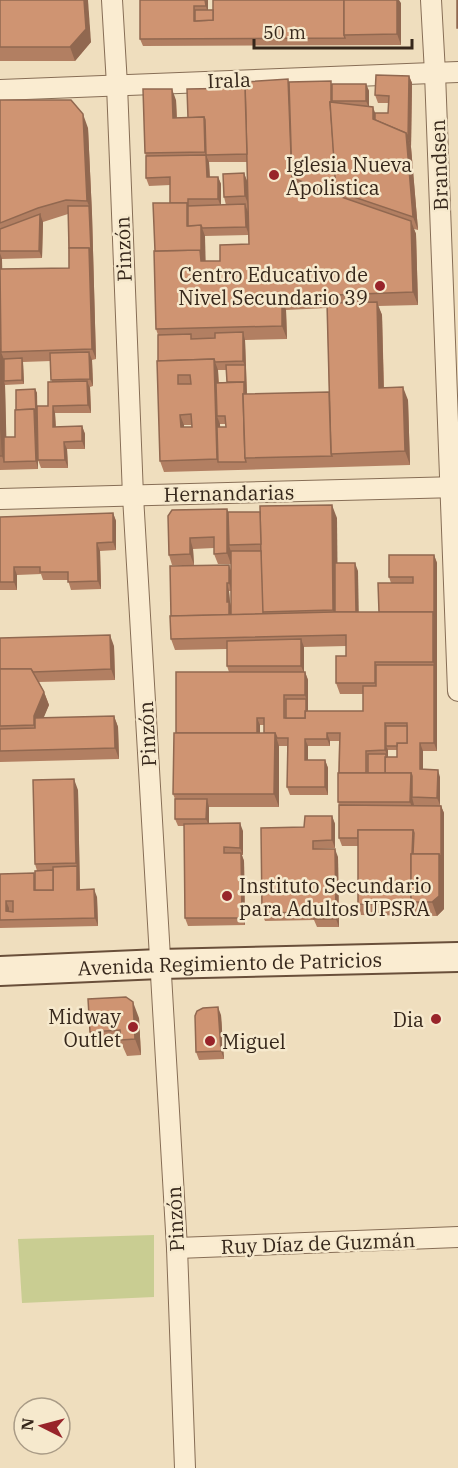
<svg xmlns="http://www.w3.org/2000/svg" width="458" height="1468" viewBox="0 0 458 1468" font-family="'IBM Plex Serif',serif">
<style>
.green{fill:#c9cd92}
.lines{fill:none;stroke-linecap:round;stroke-linejoin:round}
.street-casing{stroke:#876e56;stroke-width:22}
.secondary-casing{stroke:#694f3a;stroke-width:32}
.street{stroke:#faecd1;stroke-width:20}
.secondary{stroke:#faecd1;stroke-width:28}
.wall{fill:#b27f62;fill-rule:evenodd}
.shaded-wall{fill:#916850}
.building{fill:#cf9472;stroke:#916850;stroke-width:1.5;fill-rule:evenodd}
.poi-dot{fill:#98242a;stroke:#f6e9cd;stroke-width:2}
.labels{text-anchor:middle;dominant-baseline:central;stroke-width:5;stroke-linejoin:round;paint-order:stroke}
.street-label{font-size:20px;fill:#36271b;stroke:#f6e9cd}
.poi-label{font-size:20px;fill:#36271b;stroke:#f6e9cd;text-anchor:start}
</style>
<rect width="100%" height="100%" fill="#efdebe"/>
<!-- green -->
<polygon class="green" points="154,1235 154,1297 22,1303 18,1239"/>
<g class="lines">
<defs>
<g id="street">
<polyline points="112,0 117,85 133,496 177,1248 185,1468"/>
<polyline points="431,0 435,73 458,691"/>
<polyline points="0,90 458,72"/>
<polyline points="0,499 458,487"/>
<polyline points="177,1248 458,1237"/>
</g>
<g id="secondary">
<path id="s1" d="M 0,971 L 160,964 L 458,957"/>
</g>
</defs>
<!-- street casing -->
<use href="#street" class="street-casing"/>
<!-- secondary casing -->
<use href="#secondary" class="secondary-casing"/>
<!-- street -->
<use href="#street" class="street"/>
<!-- secondary -->
<use href="#secondary" class="secondary"/>
</g>
<!-- wall -->
<g class="wall">
<polygon points="0,0 91,42 75,61 0,61"/>
<polygon points="140,0 208,0 208,10 401,3 401,45 143,46 140,39"/>
<path d="M 409,76 L 412,83 L 411,147 L 418,230 L 414,229 L 416,234 L 418,305 L 378,306 L 382,315 L 384,388 L 408,400 L 410,465 L 164,472 L 160,461 L 158,335 L 156,329 L 155,251 L 170,203 L 170,185 L 149,186 L 146,178 L 146,156 L 145,153 L 176,100 L 177,118 L 188,118 L 245,88 L 289,82 L 332,84 L 366,84 L 369,91 L 369,107 L 375,113 L 388,113 L 389,103 L 378,103 L 375,95 ZM 209,162 L 247,162 L 247,181 L 244,173 L 224,197 L 226,205 L 221,205 L 221,184 L 218,177 L 210,177 ZM 248,235 L 249,244 L 220,261 L 205,261 L 205,236 ZM 327,308 L 329,392 L 247,394 L 245,340 L 287,339 L 286,310 ZM 218,370 L 226,370 L 227,382 L 219,382 ZM 220,424 L 226,424 L 226,427 L 220,427 ZM 184,425 L 192,425 L 192,427 L 184,427 Z"/>
<path d="M 0,100 L 88,128 L 92,214 L 96,359 L 92,360 L 93,386 L 90,387 L 91,413 L 55,413 L 56,427 L 82,426 L 85,434 L 85,449 L 67,449 L 68,468 L 41,468 L 38,460 L 52,382 L 51,361 L 23,362 L 24,384 L 5,385 L 6,437 L 15,437 L 16,410 L 35,389 L 37,393 L 38,469 L 0,470 ZM 68,214 L 69,268 L 2,269 L 2,259 L 42,258 L 43,222 Z"/>
<path d="M 227,509 L 228,512 L 337,518 L 337,563 L 358,571 L 358,612 L 379,612 L 391,583 L 389,577 L 434,555 L 437,563 L 437,751 L 423,751 L 423,769 L 440,777 L 440,805 L 441,806 L 444,813 L 444,909 L 437,916 L 361,915 L 358,904 L 358,846 L 342,846 L 339,838 L 339,805 L 338,802 L 339,741 L 330,741 L 330,746 L 308,746 L 308,760 L 325,760 L 328,768 L 328,795 L 290,795 L 287,787 L 287,746 L 279,746 L 279,807 L 209,807 L 209,823 L 243,831 L 243,855 L 242,855 L 244,861 L 245,925 L 188,926 L 185,918 L 184,826 L 178,826 L 175,819 L 175,799 L 173,794 L 176,733 L 229,672 L 227,666 L 227,649 L 175,650 L 171,639 L 231,570 L 231,564 L 218,564 L 214,554 L 214,548 L 193,549 L 194,565 L 172,565 L 169,555 ZM 229,591 L 231,591 L 231,607 L 230,602 ZM 346,646 L 346,656 L 336,683 L 340,694 L 363,694 L 363,711 L 308,711 L 308,680 L 305,672 L 304,672 L 303,647 ZM 260,725 L 264,725 L 264,733 L 260,733 ZM 388,750 L 397,750 L 397,757 L 388,757 Z"/>
<polygon points="113,513 116,521 116,550 100,551 101,589 71,590 68,580 43,580 41,574 17,575 17,590 0,590 0,517"/>
<polygon points="0,638 114,646 115,680 39,682 44,692 49,705 43,718 114,716 118,727 119,759 0,762"/>
<polygon points="78,790 80,890 97,897 98,926 0,928 0,874 34,873 35,877 37,871 35,864"/>
<polygon points="332,816 335,824 335,848 316,849 338,857 339,927 317,927 314,920 265,921 262,913 304,827"/>
<polygon points="221,1015 224,1059 199,1060 196,1052"/>
<polygon points="139,1018 141,1055 127,1056 123,1047 96,1048 90,1032"/>
</g>
<!-- shaded-wall -->
<g class="shaded-wall">
<polygon points="84,0 88,0 91,42 75,61 70,47"/>
<polygon points="205,0 208,0 208,14 206,6"/>
<polygon points="397,0 399,0 401,3 401,45 397,34"/>
<polygon points="409,76 412,83 411,147 408,139"/>
<polygon points="366,84 369,91 369,108 366,101"/>
<polygon points="172,89 176,100 177,129 173,118"/>
<polygon points="373,107 378,121 373,119"/>
<polygon points="83,114 88,128 92,214 96,359 92,349 89,248 89,206 87,201"/>
<polygon points="406,133 411,147 418,230 413,217"/>
<polygon points="206,155 209,162 210,185 207,177"/>
<polygon points="244,173 247,181 248,204 245,196"/>
<polygon points="218,177 221,184 221,207 218,199"/>
<polygon points="245,204 248,212 249,235 246,227"/>
<polygon points="40,214 43,222 42,258 39,251"/>
<polygon points="411,221 416,234 418,305 413,292"/>
<polygon points="201,225 205,236 206,274 201,261"/>
<polygon points="0,253 2,259 3,301 0,294"/>
<polygon points="282,297 286,310 287,339 282,326"/>
<polygon points="377,302 382,315 384,401 379,388"/>
<polygon points="0,325 1,352 5,362 4,381 5,385 7,462 4,462 2,456"/>
<polygon points="243,332 245,340 246,369 243,361"/>
<polygon points="89,352 92,360 93,386 90,379"/>
<polygon points="22,358 23,362 24,384 22,380"/>
<polygon points="214,359 218,370 219,416 217,416 220,424 221,462 218,462 221,470 217,459"/>
<polygon points="245,365 246,369 249,458 244,382"/>
<polygon points="87,381 90,388 91,413 88,405"/>
<polygon points="403,387 408,400 410,465 405,451"/>
<polygon points="35,389 37,393 38,469 36,461 34,409"/>
<polygon points="53,406 55,413 56,435 53,427"/>
<polygon points="180,415 184,425 185,438 181,427"/>
<polygon points="82,426 85,434 85,449 82,441"/>
<polygon points="64,442 67,449 68,468 65,460"/>
<polygon points="332,505 337,518 338,615 335,616 333,610"/>
<polygon points="227,509 231,520 229,545 231,552 231,564 227,553"/>
<polygon points="113,513 116,521 116,550 113,542"/>
<polygon points="190,538 193,549 194,565 190,554"/>
<polygon points="97,543 100,551 101,589 98,581"/>
<polygon points="434,555 437,563 437,751 434,743 434,665 433,662"/>
<polygon points="355,563 358,571 359,623 356,615"/>
<polygon points="229,565 232,573 232,591 229,583"/>
<polygon points="14,567 17,575 17,590 14,582"/>
<polygon points="227,583 229,591 230,602 232,610 232,626 227,602"/>
<polygon points="110,635 114,646 115,680 111,669"/>
<polygon points="301,639 304,647 304,673 301,666"/>
<polygon points="305,672 308,680 308,725 306,721 306,699 305,695"/>
<polygon points="44,692 49,705 39,729 39,739 34,725 34,716"/>
<polygon points="114,716 118,727 119,759 115,748"/>
<polygon points="257,718 260,725 260,746 257,739"/>
<polygon points="385,723 388,730 386,746 388,750 388,758 385,750"/>
<polygon points="275,733 279,746 279,807 274,794"/>
<polygon points="327,733 330,741 330,746 327,739"/>
<polygon points="305,739 308,746 308,768 305,760"/>
<polygon points="420,743 423,751 423,777 420,769"/>
<polygon points="325,760 328,768 328,795 325,787"/>
<polygon points="438,770 440,777 440,805 437,798"/>
<polygon points="411,773 415,784 412,797 414,805 414,813 410,802"/>
<polygon points="74,779 78,790 80,897 77,890 77,866 76,863"/>
<polygon points="207,799 209,807 209,826 206,819"/>
<polygon points="441,806 444,813 444,909 437,916 432,902 439,854"/>
<polygon points="332,816 335,824 335,848 332,840"/>
<polygon points="240,823 243,831 243,855 240,848"/>
<polygon points="335,849 338,857 339,927 336,919"/>
<polygon points="241,853 244,861 245,925 242,918"/>
<polygon points="94,889 97,897 98,926 95,918"/>
<polygon points="6,901 9,908 9,919 6,911"/>
<polygon points="133,1002 139,1018 141,1055 135,1039"/>
<polygon points="218,1007 221,1015 224,1059 221,1051"/>
</g>
<!-- building -->
<g class="building">
<polygon points="0,0 84,0 86,29 70,47 0,47"/>
<polygon points="140,0 205,0 206,6 194,6 194,21 213,20 213,0 344,0 344,35 345,38 140,39"/>
<polygon points="344,0 397,0 397,34 344,35"/>
<rect x="457" y="0" width="1" height="28"/>
<polygon points="195,10 213,10 213,20 195,21"/>
<polygon points="376,75 409,76 408,139 406,133 375,120 375,113 388,113 389,96 375,95"/>
<polygon points="288,79 292,180 411,221 413,292 282,297 282,326 156,329 154,251 200,250 201,261 220,261 220,245 249,244 245,82"/>
<polygon points="331,81 331,102 330,102 337,194 292,178 289,82"/>
<rect x="332" y="84" width="34" height="17"/>
<polygon points="245,88 247,154 206,155 205,120 204,117 188,118 187,89"/>
<polygon points="143,89 172,89 173,118 204,117 205,152 145,153"/>
<polygon points="0,100 71,100 83,114 87,201 66,200 38,208 0,223"/>
<polygon points="330,102 373,107 373,119 406,133 413,217 336,191"/>
<polygon points="206,155 207,177 218,177 218,199 188,199 188,206 187,203 170,203 170,177 146,178 146,156"/>
<polygon points="244,173 245,196 224,197 223,174"/>
<polygon points="153,203 187,203 187,226 201,225 201,252 200,250 155,251"/>
<polygon points="245,204 246,227 202,228 201,225 188,226 188,206"/>
<polygon points="68,206 89,206 91,251 89,248 69,248"/>
<polygon points="40,214 39,251 0,251 0,229"/>
<polygon points="69,248 89,248 92,349 1,352 0,269 69,268"/>
<polygon points="377,302 379,388 403,387 405,451 331,454 327,303"/>
<polygon points="243,332 243,361 215,362 214,359 158,361 158,335 191,334 191,339 215,338 215,333"/>
<polygon points="0,348 2,456 0,456"/>
<polygon points="89,352 90,379 51,380 50,353"/>
<polygon points="22,358 22,380 4,381 4,359"/>
<path d="M 214,359 L 217,459 L 160,461 L 157,361 ZM 178,375 L 190,375 L 191,384 L 178,384 ZM 191,414 L 192,427 L 181,427 L 180,415 Z"/>
<polygon points="226,365 245,365 245,385 244,382 227,382"/>
<polygon points="87,381 88,405 53,406 53,427 82,426 82,441 64,442 65,460 38,460 37,406 48,406 48,382"/>
<polygon points="244,382 244,394 243,394 245,458 246,462 218,462 217,427 226,427 225,416 217,416 216,383"/>
<polygon points="35,389 36,413 34,409 16,410 16,390"/>
<polygon points="329,392 331,454 332,456 245,458 243,394"/>
<polygon points="34,409 36,461 4,462 4,437 15,437 15,410"/>
<polygon points="332,505 333,610 262,612 260,506"/>
<polygon points="227,509 227,553 214,554 214,537 190,538 190,554 169,555 168,516 172,510"/>
<polygon points="228,512 260,512 261,544 229,545"/>
<polygon points="113,513 113,542 97,543 98,581 68,582 68,572 40,572 40,567 14,567 14,582 0,582 0,517"/>
<polygon points="231,551 261,551 263,614 231,615"/>
<polygon points="389,555 434,555 434,616 433,612 379,612 378,583 413,583 413,577 389,577"/>
<polygon points="335,563 355,563 356,612 335,612"/>
<polygon points="229,565 229,583 227,583 227,602 229,602 229,615 171,616 170,566"/>
<polygon points="334,612 433,612 433,662 375,662 375,683 336,683 336,656 346,656 346,635 171,639 170,616"/>
<polygon points="110,635 111,669 33,672 31,669 0,669 0,638"/>
<polygon points="301,639 301,666 227,666 227,641"/>
<polygon points="376,665 434,665 434,743 420,743 420,769 438,770 437,798 412,797 412,776 411,773 385,773 385,757 397,757 397,743 407,743 407,723 385,723 385,750 366,751 366,773 339,773 340,733 327,733 327,739 305,739 305,760 325,760 325,787 287,787 288,738 277,738 275,733 264,733 264,718 257,718 257,733 176,733 176,672 305,672 305,695 284,695 284,718 305,718 305,711 363,711 363,686 376,686"/>
<polygon points="0,669 31,669 44,692 34,716 34,725 0,726"/>
<polygon points="286,699 306,699 306,711 305,711 305,718 286,718"/>
<polygon points="114,716 115,748 0,751 0,729 35,728 35,718"/>
<polygon points="386,726 407,726 407,743 397,743 397,746 386,746"/>
<polygon points="174,733 275,733 274,794 173,794"/>
<polygon points="368,754 386,754 386,757 385,757 385,773 368,773"/>
<polygon points="338,773 411,773 410,802 338,802"/>
<polygon points="74,779 76,863 35,864 33,780"/>
<polygon points="175,799 207,799 206,819 175,819"/>
<polygon points="339,805 441,806 441,859 439,854 413,854 414,833 413,830 358,830 358,838 339,838"/>
<polygon points="305,816 332,816 332,840 313,841 313,849 335,849 336,919 314,919 314,912 262,913 261,828 304,827"/>
<polygon points="240,823 240,848 224,847 224,853 241,853 242,918 185,918 184,824"/>
<polygon points="358,830 413,830 412,854 411,854 411,902 412,905 358,904"/>
<polygon points="411,854 439,854 439,896 432,902 411,902"/>
<path d="M 77,866 L 77,890 L 94,889 L 95,918 L 0,920 L 0,874 L 34,873 L 34,890 L 53,890 L 53,867 ZM 6,901 L 13,901 L 13,912 L 6,911 Z"/>
<polygon points="53,870 53,890 35,890 35,871"/>
<polygon points="126,997 133,1002 135,1039 121,1040 120,1030 90,1032 88,999"/>
<polygon points="218,1007 221,1051 196,1052 195,1016 197,1011 203,1008"/>
</g>
<!-- markers -->
<g class="poi-dot">
<circle cx="274" cy="175" r="6"/>
<circle cx="380" cy="286" r="6"/>
<circle cx="227" cy="896" r="6"/>
<circle cx="436" cy="1019" r="6"/>
<circle cx="133" cy="1027" r="6"/>
<circle cx="210" cy="1041" r="6"/>
</g>
<g class="labels">
<!-- street labels -->
<g class="street-label">
<text transform="translate(229 80) rotate(-2)">Irala</text>
<text transform="translate(439 165) rotate(-92)">Brandsen</text>
<text transform="translate(123 249) rotate(-92)">Pinzón</text>
<text transform="translate(229 493) rotate(-1)">Hernandarias</text>
<text transform="translate(147 734) rotate(-93)">Pinzón</text>
<text stroke="none"><textPath href="#s1" startOffset="230">Avenida Regimiento de Patricios</textPath></text>
<text transform="translate(175 1219) rotate(-93)">Pinzón</text>
<text transform="translate(318 1243) rotate(-2)">Ruy Díaz de Guzmán</text>
</g>
<!-- poi labels -->
<g class="poi-label">
<text x="286" y="164">Iglesia Nueva<tspan x="286" dy="23">Apolistica</tspan></text>
<text x="368" y="274" text-anchor="end">Centro Educativo de<tspan x="368" dy="23">Nivel Secundario 39</tspan></text>
<text x="239" y="885">Instituto Secundario<tspan x="239" dy="23">para Adultos UPSRA</tspan></text>
<text x="121" y="1016" text-anchor="end">Midway<tspan x="121" dy="23">Outlet</tspan></text>
<text x="424" y="1019" text-anchor="end">Dia</text>
<text x="222" y="1041">Miguel</text>
</g>
</g>
<!-- north arrow -->
<g transform="translate(42 1426) rotate(276)"><circle r="28" fill="#f6e9cd" stroke="#a99b86" stroke-width="1.5"/>
<path d="M0-4.5L10 22L0 15L-10 22Z" fill="#98242a"/>
<text y="-9" font-size="16" font-weight="bold" text-anchor="middle" fill="#36271b">N</text>
</g>
<!-- scale -->
<path d="M254 39v9h158v-9" fill="none" stroke="#36271b" stroke-width="3"/>
<text x="263" y="39" font-size="18" fill="#36271b" stroke="#f6e9cd" stroke-width="4.5" paint-order="stroke">50 m</text>
</svg>
